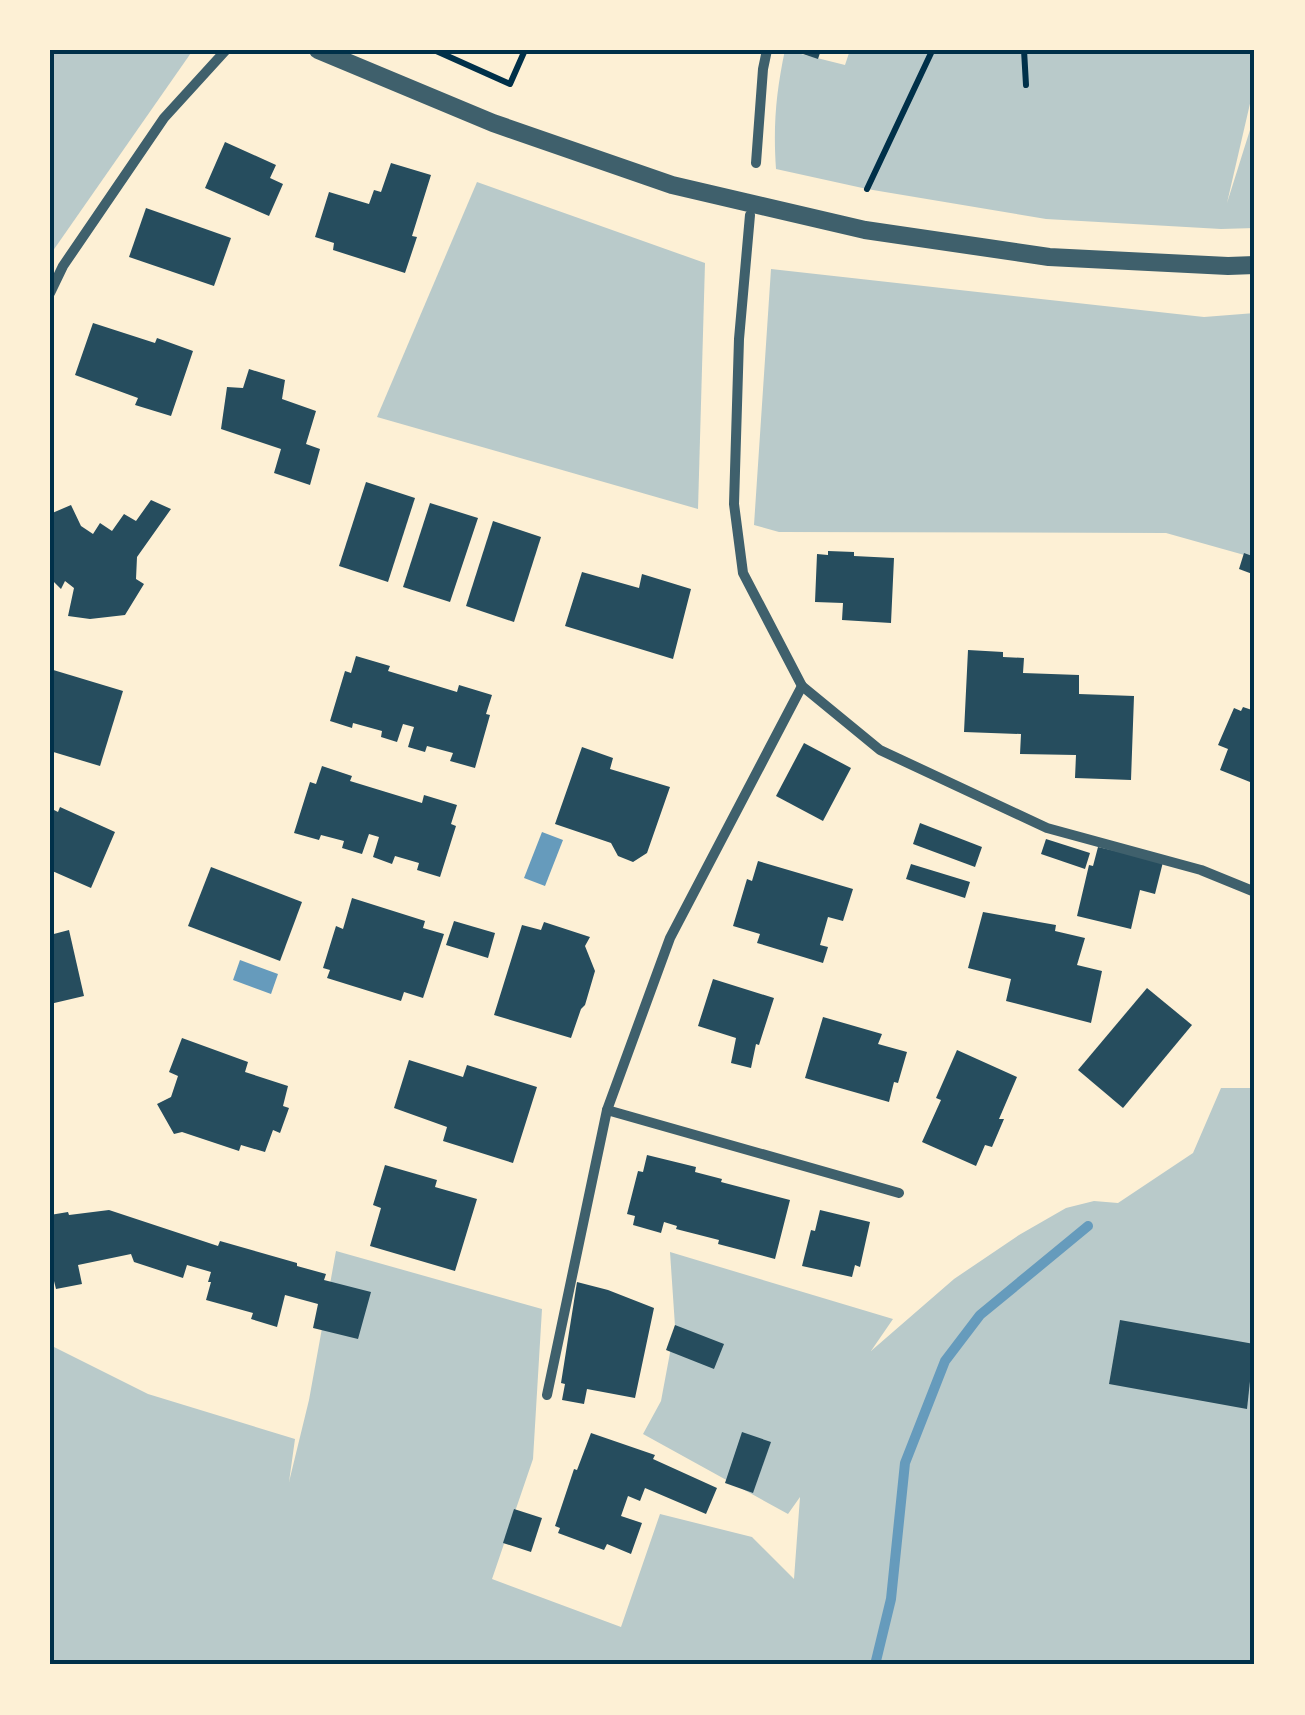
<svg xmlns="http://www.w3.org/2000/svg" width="1305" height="1715" viewBox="0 0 1305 1715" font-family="'Noto Sans',sans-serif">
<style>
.green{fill:#b9caca}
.water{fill:#669bbc}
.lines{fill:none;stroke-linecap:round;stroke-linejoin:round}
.stream{stroke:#669bbc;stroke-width:10}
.building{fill:#264d5e}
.path{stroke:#003049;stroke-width:6}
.minor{stroke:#3f606c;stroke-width:10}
.tertiary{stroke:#3f606c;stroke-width:18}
.neatline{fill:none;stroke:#003049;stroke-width:4}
</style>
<rect width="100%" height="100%" fill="#fdf0d5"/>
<!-- green -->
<g class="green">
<polygon points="50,50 193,50 50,255"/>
<path d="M 785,50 L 845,65 L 850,50 L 1255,50 L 1255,82 L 1227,203 L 1255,114 L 1255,228 L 1221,229 L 1046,219 L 867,189 L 776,169 C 773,126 776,92 785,50 Z"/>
<polygon points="477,182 705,263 698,509 377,417"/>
<polygon points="771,269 1204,317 1255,313 1255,558 1166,533 779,532 754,525"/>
<polygon points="1221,1088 1255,1088 1255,1665 50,1665 50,1345 148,1394 295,1439 289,1482 309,1400 336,1251 542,1309 533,1459 492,1579 621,1627 660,1514 752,1537 794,1579 800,1497 788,1514 643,1434 661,1401 675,1326 670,1252 893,1319 871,1351 954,1279 1019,1235 1066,1208 1094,1201 1118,1203 1193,1153"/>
</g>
<!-- water -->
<g class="water">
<polygon points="542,832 563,840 545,886 524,878"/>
<polygon points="240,960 278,974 271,994 233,980"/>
</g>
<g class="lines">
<!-- stream -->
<polyline class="stream" points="875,1665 891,1599 905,1463 945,1361 980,1315 1088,1226"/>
</g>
<!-- building -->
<g class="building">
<polygon points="791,50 821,50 818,59"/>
<polygon points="225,142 276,165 270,178 283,184 269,216 205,188"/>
<polygon points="391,163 431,175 412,236 417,237 405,273 333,250 334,243 315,237 329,192 369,204 374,190 381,192"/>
<polygon points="146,208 231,238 214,286 129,257"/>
<polygon points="93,323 155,343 157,338 193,351 171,416 135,405 138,398 75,375"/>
<polygon points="249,369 285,380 282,399 316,411 306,444 320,449 310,485 274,473 281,449 221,429 227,387 243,388"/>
<polygon points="366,482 415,498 388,582 339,566"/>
<polygon points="151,500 171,509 137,557 136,579 144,584 125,615 90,619 68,616 74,588 65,581 61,589 52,580 50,581 50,536 54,534 50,525 50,514 71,505 81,526 93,534 100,523 112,531 124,514 136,521"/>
<polygon points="430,503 478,518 450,602 403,587"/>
<polygon points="493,521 541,537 514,622 466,606"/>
<polygon points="828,551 854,552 854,556 894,558 891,623 842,620 843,603 815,602 817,554 828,555"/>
<polygon points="1244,553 1255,557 1255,575 1239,569"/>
<polygon points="582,572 639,588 642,574 691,589 673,659 565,626"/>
<polygon points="968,650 1003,652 1003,657 1024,658 1023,673 1079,675 1079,694 1134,696 1131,780 1075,778 1076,755 1020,754 1021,734 964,732"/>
<polygon points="356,656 390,666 388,671 457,692 459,685 492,695 486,714 490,715 475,768 450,761 453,753 427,746 425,752 408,747 414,727 403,724 397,742 381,737 382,731 353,723 352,728 330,721 345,671 351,673"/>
<polygon points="50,669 123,691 100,766 50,751"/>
<polygon points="1243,707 1255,711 1255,784 1220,770 1228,749 1218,745 1234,708 1241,711"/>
<polygon points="804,743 851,768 823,821 776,796"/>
<polygon points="582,747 613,758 610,769 670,787 647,853 633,862 618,856 611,843 555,824"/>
<polygon points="322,766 352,776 350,781 422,803 424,795 457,805 451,824 456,826 440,877 417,870 419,863 395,856 392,864 373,857 379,837 369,834 362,854 342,848 344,841 321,835 319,840 294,833 310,782 316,784"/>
<polygon points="60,807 115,832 91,888 50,870 50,808 58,812"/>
<polygon points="920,823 982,847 975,867 913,844"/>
<polygon points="1046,839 1090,853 1085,869 1041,854"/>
<polygon points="1098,847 1163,862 1155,894 1140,890 1131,929 1077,916 1089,865 1093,866"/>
<polygon points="758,861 853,889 843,921 828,917 820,945 828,947 823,963 757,943 760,934 733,926 747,879 752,881"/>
<polygon points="911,864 970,882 965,898 906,879"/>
<polygon points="211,867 302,902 280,961 188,926"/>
<polygon points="352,898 425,921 423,928 444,934 423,998 404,992 401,1001 327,978 330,970 323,968 336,926 343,929"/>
<polygon points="983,912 1056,925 1055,931 1085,938 1077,965 1102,971 1091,1023 1006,1001 1011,979 968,968"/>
<polygon points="454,921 495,933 488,958 446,945"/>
<polygon points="544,922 590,937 585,946 595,971 585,1005 581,1009 571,1038 494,1015 522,925 541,930"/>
<polygon points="69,930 84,996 50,1004 50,935"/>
<polygon points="713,979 774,998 759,1045 756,1044 751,1068 731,1063 736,1038 698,1026"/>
<polygon points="1147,988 1192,1025 1123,1108 1078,1070"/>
<polygon points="823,1017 882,1034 878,1044 907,1052 898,1083 894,1082 889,1102 805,1078"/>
<polygon points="182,1038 248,1062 245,1072 288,1086 283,1106 289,1108 280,1133 273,1130 265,1152 241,1145 239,1151 182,1132 174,1134 157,1104 171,1097 178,1076 169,1072"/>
<polygon points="957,1050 1017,1077 999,1119 1004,1119 992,1147 985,1145 976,1166 922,1142 941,1100 936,1098"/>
<polygon points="409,1060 463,1077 467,1065 537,1087 513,1163 443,1141 447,1127 394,1108"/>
<polygon points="647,1155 696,1167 695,1172 722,1179 721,1182 790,1200 775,1259 718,1244 719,1240 676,1229 677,1226 664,1222 661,1233 633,1225 635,1216 627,1214 638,1171 643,1172"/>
<polygon points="385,1165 437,1180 435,1187 477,1199 455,1271 370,1246 381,1208 373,1205"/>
<polygon points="109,1210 218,1246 220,1241 297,1263 297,1266 326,1274 324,1280 371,1292 358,1339 313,1328 318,1304 285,1295 277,1327 251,1319 253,1313 206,1300 211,1282 208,1282 211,1272 187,1265 183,1278 134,1262 131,1254 78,1265 82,1284 56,1289 50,1265 50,1215 68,1212 69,1215"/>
<polygon points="820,1210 870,1222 860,1267 855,1265 852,1277 802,1266 811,1230 815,1231"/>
<polygon points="577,1282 608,1290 654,1308 635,1398 587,1389 584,1404 562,1400 565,1384 561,1383"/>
<polygon points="1120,1320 1254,1344 1247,1409 1109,1384"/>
<polygon points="675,1325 724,1344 714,1369 666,1350"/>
<polygon points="742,1432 771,1442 753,1493 725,1483"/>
<polygon points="591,1433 655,1455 653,1459 717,1488 706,1514 645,1488 640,1501 628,1496 621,1516 642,1523 631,1554 607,1544 604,1550 558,1533 560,1528 555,1526 574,1469 577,1470"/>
<polygon points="514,1509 542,1518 531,1552 503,1543"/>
</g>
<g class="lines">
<!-- path -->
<g class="path">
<polyline points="434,50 510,84 525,50"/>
<polyline points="1024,50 1026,85"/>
<polyline points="867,189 932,51"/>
</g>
<!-- minor -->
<g class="minor">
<polyline points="756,163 763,69 767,50"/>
<polyline points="750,215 739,339 734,504 743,573 802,686 880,750 1047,828 1201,870 1255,892"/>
<polyline points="50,293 63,266 164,118 226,50"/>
<polyline points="607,1110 899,1193"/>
<polyline points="547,1395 607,1110 670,938 802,686"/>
</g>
<!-- tertiary -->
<polyline class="tertiary" points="318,50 493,123 672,185 865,230 1049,257 1228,266 1255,265"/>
</g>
<!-- border -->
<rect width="1305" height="1715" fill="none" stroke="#fdf0d5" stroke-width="105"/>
<rect x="52" y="52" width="1200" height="1610" class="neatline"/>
</svg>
